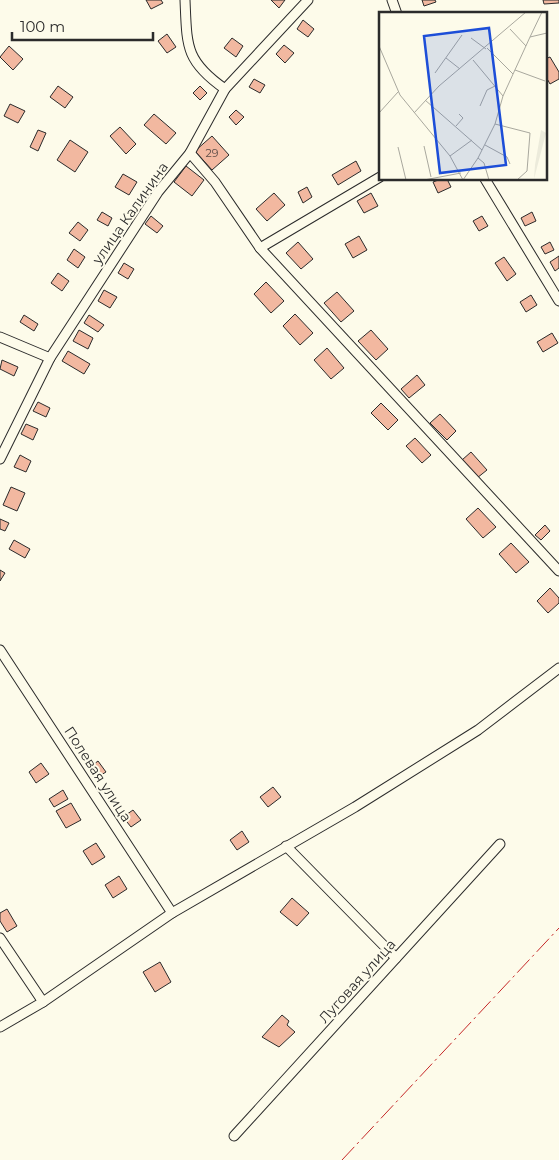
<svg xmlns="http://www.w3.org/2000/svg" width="559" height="1160" viewBox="0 0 559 1160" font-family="Montserrat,sans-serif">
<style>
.building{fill:#f2b8a0;stroke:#2b2b2b}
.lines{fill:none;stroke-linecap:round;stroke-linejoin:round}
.minor-casing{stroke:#2b2b2b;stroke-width:11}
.minor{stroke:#fdfbea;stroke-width:9}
.power{stroke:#c62828;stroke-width:1;stroke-dasharray:18 4 2.5 4;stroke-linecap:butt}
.labels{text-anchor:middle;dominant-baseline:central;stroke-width:4;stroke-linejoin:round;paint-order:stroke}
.number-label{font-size:11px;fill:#5d4e48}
.street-label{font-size:14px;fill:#2b2b2b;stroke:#fdfbea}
.inset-road{fill:none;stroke:#a9a89e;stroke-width:1}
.view{fill:#1d4ed8;fill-opacity:0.15;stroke:#1d4ed8;stroke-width:2.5}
.inset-edge{fill:none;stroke:#2b2b2b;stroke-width:2.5}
</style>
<rect width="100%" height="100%" fill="#fdfbea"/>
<!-- building -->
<g class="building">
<polygon points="146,0 161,0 163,3 151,9"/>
<polygon points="271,0 285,0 279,8"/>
<polygon points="422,0 435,0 436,2 424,6"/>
<polygon points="543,0 559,0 559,3 544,4"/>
<polygon points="303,20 314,29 308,37 297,29"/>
<polygon points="167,34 176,47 167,53 158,41"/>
<polygon points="232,38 243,46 236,57 224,48"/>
<polygon points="284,45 294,53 285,63 276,54"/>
<polygon points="9,46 23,59 13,70 0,57"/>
<polygon points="550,57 559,72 559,79 550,84 545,75 545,59"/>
<polygon points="254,79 265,85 260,93 249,87"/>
<polygon points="58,86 73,97 65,108 50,97"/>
<polygon points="200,86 207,93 200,100 193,93"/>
<polygon points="10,104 25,111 18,123 4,116"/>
<polygon points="236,110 244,117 236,125 229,117"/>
<polygon points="154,114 176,133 166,144 144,125"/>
<polygon points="120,127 136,144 126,154 110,136"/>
<polygon points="38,130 46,133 38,151 30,147"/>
<polygon points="212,136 229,155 212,170 195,151"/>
<polygon points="70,140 88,152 75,172 57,160"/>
<polygon points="356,161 361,171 338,185 332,175"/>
<polygon points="186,166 204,180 192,196 174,182"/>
<polygon points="123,174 137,182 129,195 115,187"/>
<polygon points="441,179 447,179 451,187 438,193 433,182"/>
<polygon points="307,187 312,197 303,203 298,192"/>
<polygon points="274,193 285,205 267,221 256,209"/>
<polygon points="371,193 378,206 364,213 357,201"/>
<polygon points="102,212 112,218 108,226 97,220"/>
<polygon points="532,212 536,221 525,226 521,218"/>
<polygon points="151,216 163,226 157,233 145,224"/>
<polygon points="482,216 488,226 479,231 473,221"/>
<polygon points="78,222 88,230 80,241 69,233"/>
<polygon points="359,236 367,250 353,258 345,244"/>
<polygon points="298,242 313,259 301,269 286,253"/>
<polygon points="550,242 554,250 545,254 541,247"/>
<polygon points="74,249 85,257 78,268 67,260"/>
<polygon points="559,256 559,268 555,271 550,262"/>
<polygon points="504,257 516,274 507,281 495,263"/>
<polygon points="124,263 134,269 128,279 118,273"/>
<polygon points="58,273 69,281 62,291 51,283"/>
<polygon points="266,282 284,301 271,313 254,294"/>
<polygon points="104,290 117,297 110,308 98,301"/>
<polygon points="337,292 354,311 341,322 324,303"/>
<polygon points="531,295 537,305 526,312 520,302"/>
<polygon points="295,314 313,333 300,345 283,326"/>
<polygon points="24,315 38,324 34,331 20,322"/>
<polygon points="89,315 104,325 98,332 84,323"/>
<polygon points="79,330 93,338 88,349 73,341"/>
<polygon points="371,330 388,349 376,360 358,341"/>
<polygon points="552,333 558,343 543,352 537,342"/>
<polygon points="327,348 344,368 331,379 314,360"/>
<polygon points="68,351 90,364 84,374 62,361"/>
<polygon points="2,360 18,367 14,376 0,369"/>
<polygon points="417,375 425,385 409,398 401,389"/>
<polygon points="38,402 50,408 46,417 33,411"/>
<polygon points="381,403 398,420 388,430 371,413"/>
<polygon points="440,414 456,431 447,440 430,423"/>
<polygon points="26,424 38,429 33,440 21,434"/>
<polygon points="415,438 431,455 422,463 406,446"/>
<polygon points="471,452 487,470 477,478 462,460"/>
<polygon points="20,455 31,461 26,472 14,467"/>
<polygon points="11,487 25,493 17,511 3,505"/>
<polygon points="478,508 496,527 483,538 466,519"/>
<polygon points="0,519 9,523 5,531 0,529"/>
<polygon points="545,525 550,531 541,540 535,535"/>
<polygon points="14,540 30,549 25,558 9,549"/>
<polygon points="511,543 529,562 516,573 499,554"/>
<polygon points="0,570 5,573 0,581"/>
<polygon points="550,588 559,598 559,603 548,613 537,601"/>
<polygon points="98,761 106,772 96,778 89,768"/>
<polygon points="41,763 49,774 36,783 29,772"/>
<polygon points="273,787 281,797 268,807 260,797"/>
<polygon points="63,790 68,799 54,807 49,799"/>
<polygon points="71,803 81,820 66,828 56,811"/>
<polygon points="133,810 141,820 131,827 123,817"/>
<polygon points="242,831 249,842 237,850 230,840"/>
<polygon points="96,843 105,857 92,865 83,851"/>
<polygon points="119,876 127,889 113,898 105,885"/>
<polygon points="292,898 309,913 297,926 280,912"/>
<polygon points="7,909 17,926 7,932 0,921 0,913"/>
<polygon points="160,962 171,982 155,992 143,972"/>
<polygon points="282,1015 289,1021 287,1025 295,1032 279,1047 262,1037"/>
</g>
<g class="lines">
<defs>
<g id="minor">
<path d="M 185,0 C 187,46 185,61 225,89"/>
<polyline points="392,0 397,14"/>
<polyline points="190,153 215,182 260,248 559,571"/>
<polyline points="485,179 559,301"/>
<polyline points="260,248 380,177"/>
<polyline points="0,337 50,358"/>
<polyline points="0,459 50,358 158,192 190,153 225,89 308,0"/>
<polyline points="0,650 172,913"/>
<polyline points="286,846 396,958"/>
<polyline points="0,938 43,1002"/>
<polyline points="0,1027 43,1002 172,913 355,807 478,730 559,668"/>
<polyline points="234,1136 500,844"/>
</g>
</defs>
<!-- minor casing -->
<use href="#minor" class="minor-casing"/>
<!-- minor -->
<use href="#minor" class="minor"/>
<!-- power -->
<polyline class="power" points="342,1160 559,928"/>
</g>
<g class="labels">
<!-- number labels -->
<g class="number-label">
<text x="212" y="153">29</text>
</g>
<!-- street labels -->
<g class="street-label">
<text transform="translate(130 213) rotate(-55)">улица Калинина</text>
<text transform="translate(98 774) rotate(57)">Полевая улица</text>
<text transform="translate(357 981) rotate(-48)">Луговая улица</text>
</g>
</g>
<!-- overview -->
<g transform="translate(379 12)">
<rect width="168" height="168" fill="#fdfbea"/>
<path d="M 162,118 L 167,121 L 155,167 L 156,153 Z" fill="#ecebdb"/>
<path class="inset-road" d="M 131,17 L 147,34M 151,25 L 163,0M 92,26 L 107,37M 0,34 L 21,83 L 71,144 L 84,168M 108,36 L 134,62M 67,46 L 81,57M 94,48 L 124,84M 136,58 L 166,69M 56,61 L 83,23M 46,88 L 103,138M 101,94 L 108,78 L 116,74M 0,101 L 19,80M 35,101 L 60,74 L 147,0M 116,112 L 151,121 L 148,159 L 138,168M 77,114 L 84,106 L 80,102M 106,133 L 128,145 L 131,152M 45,134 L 52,165M 19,135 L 27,168M 71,144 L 93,128M 99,146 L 105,151 L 110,168M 45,168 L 82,161M 84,168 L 99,146 L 116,112 L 124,84 L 151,25 L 168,21"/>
<path class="view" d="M 110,16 L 127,153 L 61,161 L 45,24 Z"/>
<rect width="168" height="168" class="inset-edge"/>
</g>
<!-- scale -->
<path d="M12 32v8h141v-8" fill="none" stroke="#2b2b2b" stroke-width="2.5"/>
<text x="20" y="32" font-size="15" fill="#2b2b2b" stroke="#fdfbea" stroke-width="4" paint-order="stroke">100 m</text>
</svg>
